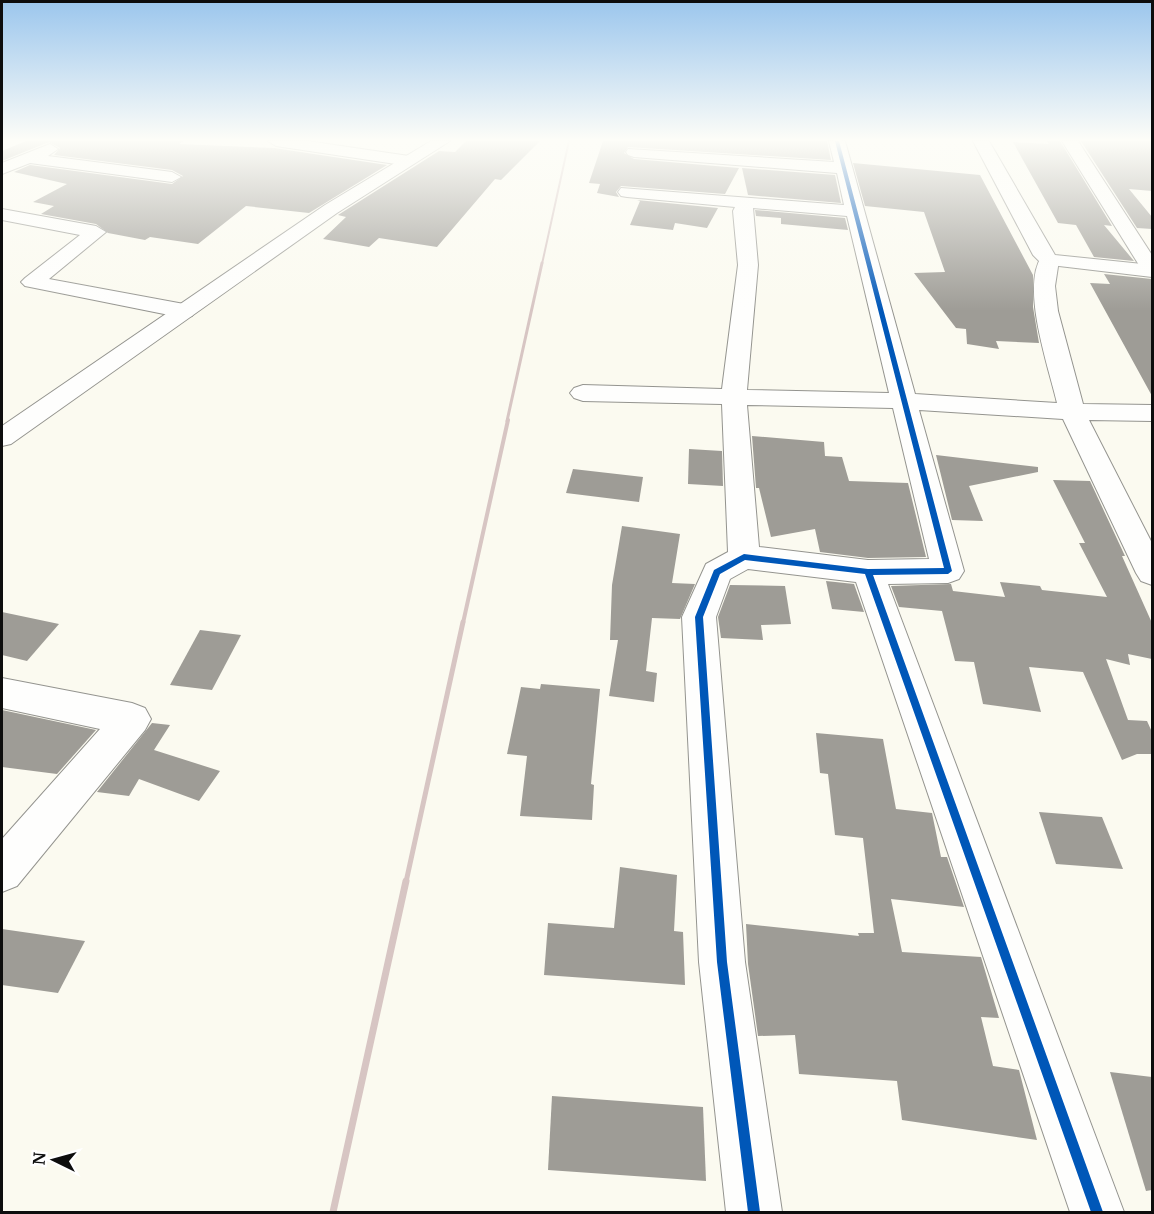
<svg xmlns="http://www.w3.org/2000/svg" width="1154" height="1214" viewBox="0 0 1154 1214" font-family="Merriweather,serif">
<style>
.building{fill:#9e9c96}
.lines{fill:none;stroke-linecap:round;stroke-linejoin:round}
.minor-casing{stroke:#94948f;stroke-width:2}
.tertiary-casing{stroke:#94948f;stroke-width:2}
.minor{fill:#fefefd;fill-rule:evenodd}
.tertiary{fill:#fefefd;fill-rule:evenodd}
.rail-far4{stroke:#d7c5c3;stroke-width:2}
.rail-far3{stroke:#d7c5c3;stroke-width:3}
.rail-far2{stroke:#d7c5c3;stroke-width:4}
.rail-far1{stroke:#d7c5c3;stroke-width:5}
.rail{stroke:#d7c5c3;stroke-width:7}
.cycleway-casing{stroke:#fff;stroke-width:3}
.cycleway{fill:#0057b8;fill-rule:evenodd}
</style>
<rect width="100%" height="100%" fill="#fbfaf0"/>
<!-- building -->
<g class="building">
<polygon points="26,141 184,141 179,144 274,148 387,165 309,213 246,206 198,244 150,237 145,240 108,233 96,224 41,214 54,206 33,202 67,184 14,172 30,165 172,184 183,176 172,170 54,155 60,148 49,142 2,161 2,151"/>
<polygon points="466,141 540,141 501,180 495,179 437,247 379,238 369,247 323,239 346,217 338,215 439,151 455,152"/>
<polygon points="603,141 827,141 831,160 628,147 624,153 634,159 739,168 725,194 621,186 616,192 619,197 597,193 600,184 589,183"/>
<polygon points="1047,141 1060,141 1112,226 1104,225 1134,261 1094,257 1076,225 1058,223 1013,142 1049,144"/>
<polygon points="1081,141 1152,141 1152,191 1129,189 1152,217 1152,229 1137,228"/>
<polygon points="853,163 980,175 1033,275 1033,307 1039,343 996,341 999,349 967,344 966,329 956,328 914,273 945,272 924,212 865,206"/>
<polygon points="742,168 835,175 841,203 748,195"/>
<polygon points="637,200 718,208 707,228 675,223 673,230 630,225 640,201"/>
<polygon points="755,210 845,218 848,230 781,224 781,218 756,216"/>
<polygon points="1104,274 1152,279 1152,396 1090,283 1110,284"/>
<polygon points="752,436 824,442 825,456 842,457 849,481 908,483 926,557 868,558 820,552 815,529 771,537 759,488 756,488"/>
<polygon points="689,449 722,451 723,486 688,484"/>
<polygon points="936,455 1038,467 1038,472 969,486 983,521 952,520"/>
<polygon points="573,469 643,477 639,502 566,493"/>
<polygon points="1053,480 1090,481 1125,556 1122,556 1152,623 1152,659 1128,654 1130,665 1106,659 1128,720 1147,721 1152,732 1152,754 1137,754 1122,760 1083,672 1029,667 1041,712 983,704 974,662 955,661 942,611 899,607 891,586 951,584 953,591 1005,597 1000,582 1040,586 1042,590 1107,597 1079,543 1085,543"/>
<polygon points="622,526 680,534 672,583 695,584 680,619 652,618 646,671 657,673 654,702 609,696 618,640 610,640 612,585"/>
<polygon points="826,581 854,584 864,612 832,609"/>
<polygon points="730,585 785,586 791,624 761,625 763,640 721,638 718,617"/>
<polygon points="2,612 59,624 27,661 2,655"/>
<polygon points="200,630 241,635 212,690 170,685"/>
<polygon points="541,684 600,689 591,784 594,785 592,820 520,816 527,756 507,754 521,687 540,689"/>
<polygon points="2,710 96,730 57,774 2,767"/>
<polygon points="152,723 170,725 154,750 220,771 199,801 139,779 129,796 97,792"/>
<polygon points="816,733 883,739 896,809 932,813 941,857 947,857 964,907 891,899 902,952 981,957 999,1018 981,1017 993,1066 1019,1070 1037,1140 902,1120 897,1081 799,1074 795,1035 758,1036 748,964 746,924 859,936 858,933 874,933 863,838 835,835 828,774 820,773"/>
<polygon points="1039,812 1102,817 1123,869 1056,864"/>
<polygon points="620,867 677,875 674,931 683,932 685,985 544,975 548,923 614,928"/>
<polygon points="2,929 85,941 58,993 2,985"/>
<polygon points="1110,1072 1152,1077 1152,1190 1146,1191"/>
<polygon points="552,1096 703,1107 706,1181 548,1170"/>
</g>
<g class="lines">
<defs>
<g id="minor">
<polygon points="268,141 307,141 409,156 417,161 409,166 276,146"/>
<path d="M 829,141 L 845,141 L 915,394 L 1057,403 C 1049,368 1020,287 1042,256 L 1056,256 L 1059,260 L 1055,286 L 1058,311 L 1083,404 L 1152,405 L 1152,421 L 1089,420 L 1152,543 L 1152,585 L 1141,581 L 1136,573 L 1063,419 L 919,410 L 964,571 L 959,579 L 948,583 L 888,584 L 1124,1212 L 1070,1212 L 856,582 L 748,569 L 730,579 L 716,617 L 745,962 L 782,1212 L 726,1212 L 699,962 L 682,617 L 706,564 L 728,552 L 722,404 L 583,401 L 574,398 L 570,393 L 574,388 L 583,385 L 722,389 L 738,265 L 733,211 L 735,207 L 627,197 L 621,196 L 618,192 L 621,188 L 844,205 L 837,173 L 634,157 L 628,155 L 626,152 L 628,149 L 834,162 ZM 753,208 L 847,216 L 889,393 L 747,390 L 758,265 ZM 747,405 L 893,408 L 929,559 L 868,560 L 759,547 Z"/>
<polygon points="1062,141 1078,141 1152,255 1152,276 1145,274 1142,270"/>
<polygon points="50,144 58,149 48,156 172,172 181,177 172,182 30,163 2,174 2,163"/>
<polygon points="2,209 96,226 106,232 49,279 184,304 192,306 195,311 192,316 184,318 25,286 21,282 25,278 80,235 2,220"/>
<polygon points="2,678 132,703 145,708 151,719 145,730 17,886 2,892 2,839 100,729 2,708"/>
</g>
<g id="tertiary">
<polygon points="431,141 450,141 337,213 11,444 2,446 2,426 325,205"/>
<polygon points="973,141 989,141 1055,255 1152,265 1152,277 1042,264 1033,255"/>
</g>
</defs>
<!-- minor casing -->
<use href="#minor" class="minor-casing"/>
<!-- tertiary casing -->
<use href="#tertiary" class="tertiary-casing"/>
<!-- minor -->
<use href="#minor" class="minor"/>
<!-- tertiary -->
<use href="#tertiary" class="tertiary"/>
<!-- rail-far4 -->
<polyline class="rail-far4" points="542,264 569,141"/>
<!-- rail-far3 -->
<polyline class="rail-far3" points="507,421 542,263"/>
<!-- rail-far2 -->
<polyline class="rail-far2" points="463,623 508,420"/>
<!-- rail-far1 -->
<polyline class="rail-far1" points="406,882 463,622"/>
<!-- rail -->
<polyline class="rail" points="333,1212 406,881"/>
<defs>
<polygon id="cycleway" points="835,141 839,141 952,571 948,574 873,575 1103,1212 1091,1212 865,574 745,560 720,574 703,617 727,962 760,1212 748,1212 717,962 695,617 714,570 744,554 868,569 944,568"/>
</defs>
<!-- cycleway casing -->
<use href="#cycleway" class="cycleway-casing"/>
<!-- cycleway -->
<use href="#cycleway" class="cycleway"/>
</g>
<!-- sky -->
<linearGradient id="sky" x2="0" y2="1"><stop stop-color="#9bc6ed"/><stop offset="0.45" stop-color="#fdfdf8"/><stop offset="1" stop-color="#fdfdf8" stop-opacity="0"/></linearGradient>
<rect width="1154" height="311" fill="url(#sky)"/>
<!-- border -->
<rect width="1154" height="1214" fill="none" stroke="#0d0d0d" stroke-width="6"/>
<!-- north arrow -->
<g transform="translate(54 1160) rotate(275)" stroke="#ffffff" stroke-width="4.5" paint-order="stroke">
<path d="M0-4.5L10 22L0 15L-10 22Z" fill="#0d0d0d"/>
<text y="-9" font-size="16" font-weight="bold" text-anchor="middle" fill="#0d0d0d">N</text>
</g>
</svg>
